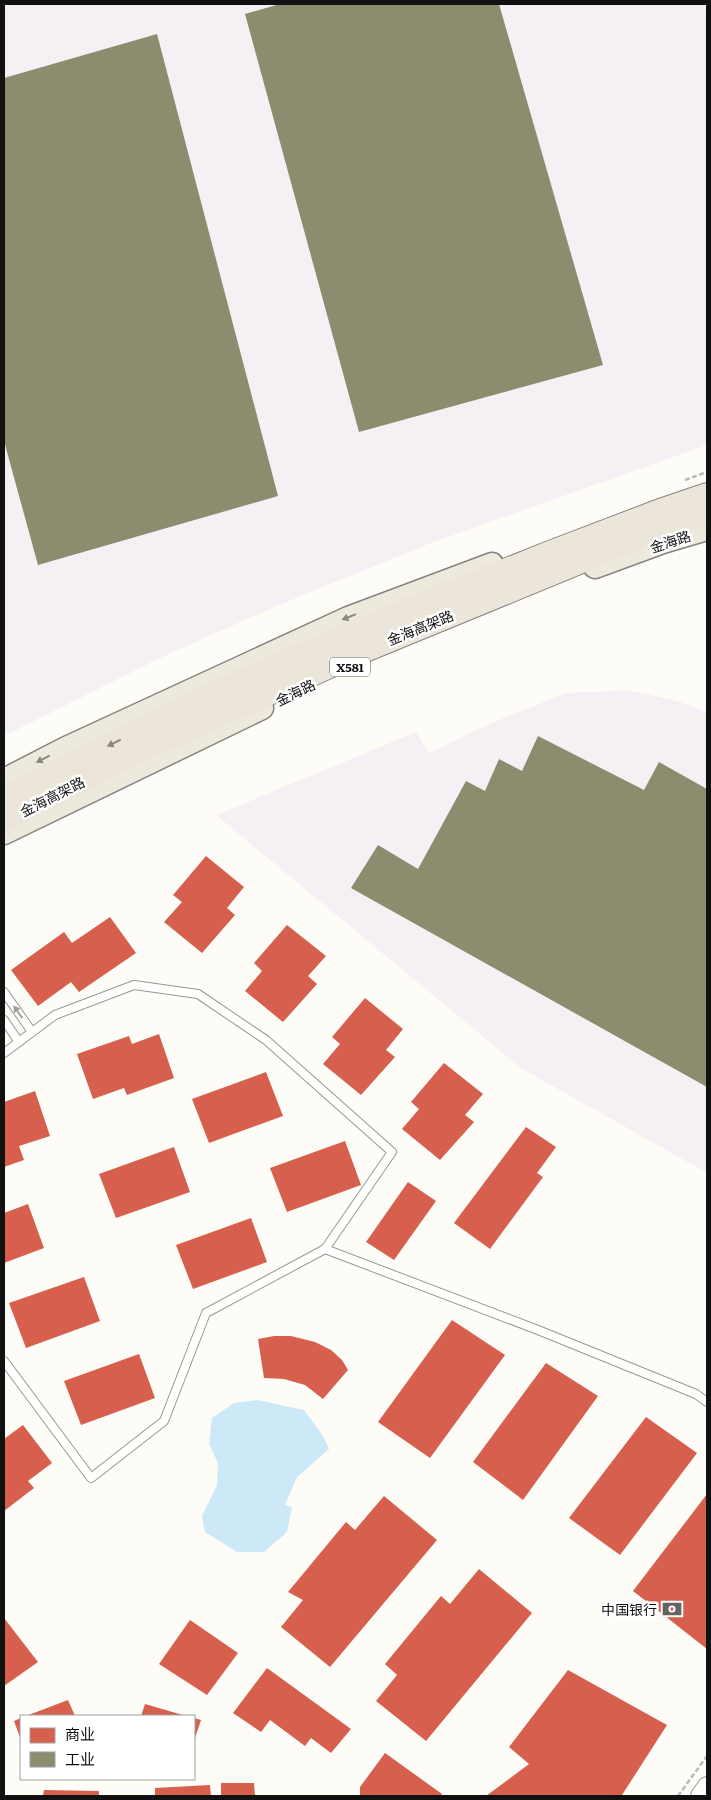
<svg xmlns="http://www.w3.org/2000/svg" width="711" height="1800" viewBox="0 0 711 1800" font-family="Literata,'Noto Sans SC',serif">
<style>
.industrial{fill:#f5f0f3}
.water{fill:#cde8f7}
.shops{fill:#d6604d}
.industry{fill:#8c8c6e}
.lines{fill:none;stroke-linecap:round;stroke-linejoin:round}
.service-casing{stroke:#979795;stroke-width:10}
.tertiary-casing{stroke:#979795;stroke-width:20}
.primary-casing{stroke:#858482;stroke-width:25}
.trunk-casing{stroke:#858482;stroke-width:26}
.path{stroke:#b9b9b8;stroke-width:2.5;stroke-dasharray:5 2.5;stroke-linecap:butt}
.service{stroke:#fffffe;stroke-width:8}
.tertiary{stroke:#fffffe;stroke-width:18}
.primary{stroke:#ede9dc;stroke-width:22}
.trunk{stroke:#ece5da;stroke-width:24}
.oneway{fill:#8a8881}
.oneway2{fill:#898680}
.oneway3{fill:#a0a09f}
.labels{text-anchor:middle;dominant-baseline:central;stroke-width:5;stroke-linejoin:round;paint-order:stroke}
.shield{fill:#fff;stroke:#585858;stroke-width:1}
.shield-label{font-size:12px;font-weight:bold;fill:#111}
.street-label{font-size:14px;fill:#111;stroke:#fff}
.poi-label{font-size:14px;fill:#111;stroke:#fff;text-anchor:end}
</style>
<rect width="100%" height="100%" fill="#fdfcf7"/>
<!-- industrial -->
<g class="industrial">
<polygon points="4,4 704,4 707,16 707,445 428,544 265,611 158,659 4,736"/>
<polygon points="628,690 677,701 707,712 707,1173 521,1068 216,815 416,732 429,753 494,722 567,693"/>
</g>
<!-- water -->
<polygon class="water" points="258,1400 304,1410 323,1436 329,1449 297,1477 285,1505 292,1507 287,1532 264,1552 237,1552 205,1532 202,1516 217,1485 218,1463 209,1444 212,1418 234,1403"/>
<!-- shops -->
<g class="shops">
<polygon points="206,856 244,887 227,908 235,915 202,953 164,922 182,902 173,895"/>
<polygon points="110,917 136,953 79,992 71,982 38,1006 11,970 64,932 72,943"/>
<polygon points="287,925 326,956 308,976 317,984 283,1022 245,991 262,971 254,963"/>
<polygon points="365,998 403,1029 386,1050 395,1057 361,1095 323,1064 340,1044 332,1037"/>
<polygon points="159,1034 174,1078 127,1095 124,1088 93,1099 77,1054 129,1036 132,1044"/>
<polygon points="444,1063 483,1094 465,1115 474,1122 440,1160 402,1129 419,1109 411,1102"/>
<polygon points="266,1072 283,1116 209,1143 192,1099"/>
<polygon points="35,1091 50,1136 19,1146 24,1160 4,1167 4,1102"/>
<polygon points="526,1127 556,1147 537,1173 543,1177 490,1249 454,1223"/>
<polygon points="345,1141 361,1185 287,1212 270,1168"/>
<polygon points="174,1147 190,1192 116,1218 99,1174"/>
<polygon points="408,1182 436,1201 394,1260 366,1242"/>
<polygon points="28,1204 44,1248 4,1263 4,1213"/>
<polygon points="251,1218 267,1262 193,1289 176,1245"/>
<polygon points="84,1277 100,1321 26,1348 9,1303"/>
<polygon points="452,1320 505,1355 430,1458 378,1422"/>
<polygon points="274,1336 291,1336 315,1342 331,1350 342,1360 348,1370 323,1399 305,1385 284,1379 264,1378 258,1339"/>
<polygon points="139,1354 155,1398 81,1425 64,1381"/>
<polygon points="546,1363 598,1396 523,1500 473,1462"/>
<polygon points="646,1417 697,1453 620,1555 569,1518"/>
<polygon points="23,1425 52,1463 28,1481 34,1488 4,1511 4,1439"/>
<polygon points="707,1494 707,1649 633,1591"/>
<polygon points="384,1496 437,1540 330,1667 281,1627 303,1600 288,1592 346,1522 355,1530"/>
<polygon points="479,1569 532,1613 426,1741 376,1701 397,1675 385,1664 441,1596 450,1604"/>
<polygon points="4,1618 38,1662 4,1686"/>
<polygon points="190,1620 238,1653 207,1695 159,1664"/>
<polygon points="267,1668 351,1729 331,1753 311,1738 305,1746 270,1720 261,1732 233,1713"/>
<polygon points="568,1670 667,1725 622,1795 486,1796 529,1764 509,1747"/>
<polygon points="68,1700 75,1716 26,1716"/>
<polygon points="145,1704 186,1716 141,1716"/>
<polygon points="21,1718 21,1740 14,1721"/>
<polygon points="194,1718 201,1720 194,1741"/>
<polygon points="385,1753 442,1794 441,1796 360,1796 360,1787"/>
<polygon points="221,1783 254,1783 255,1796 221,1796"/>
<polygon points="210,1785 211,1796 155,1796 155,1788"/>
<polygon points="44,1790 99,1791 99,1796 43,1796"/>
</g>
<!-- industry -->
<g class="industry">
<polygon points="280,4 499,4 603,365 359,432 245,14"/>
<polygon points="157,34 278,496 38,565 4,441 4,78"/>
<polygon points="538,736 644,790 659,762 707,789 707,1087 351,888 378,845 418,869 466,781 485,791 499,759 522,771"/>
</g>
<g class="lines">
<defs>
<g id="service">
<polyline points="4,992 32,1032"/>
<polyline points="4,1020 19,1042"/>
<polyline points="4,1053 55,1015 134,985 198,994 266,1040 392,1152 325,1249 206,1313 164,1421 91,1478 4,1361"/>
<polyline points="325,1249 538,1330 696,1394 707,1402"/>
</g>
<polyline id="tertiary" points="700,1796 707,1786"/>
<g id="primary">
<polyline points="595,567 663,542 707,529"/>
<polyline points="4,780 66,748 348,618 492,564"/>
<polyline points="4,833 262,708"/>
</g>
<g id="trunk">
<polyline points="4,797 243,680 368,626 550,553 663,510 707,495"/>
<polyline points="4,820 153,745 365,650 630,541 707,514"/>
</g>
</defs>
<!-- service casing -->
<use href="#service" class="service-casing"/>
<!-- tertiary casing -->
<use href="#tertiary" class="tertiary-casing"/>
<!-- primary casing -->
<use href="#primary" class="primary-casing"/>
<!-- trunk casing -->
<use href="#trunk" class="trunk-casing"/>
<!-- path -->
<g class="path">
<polyline points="685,480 707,472"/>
<polyline points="678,1796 707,1756"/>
</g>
<!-- service -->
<use href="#service" class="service"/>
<!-- tertiary -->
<use href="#tertiary" class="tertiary"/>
<!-- primary -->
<use href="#primary" class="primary"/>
<!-- trunk -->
<use href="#trunk" class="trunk"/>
</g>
<!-- one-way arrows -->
<defs><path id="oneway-solid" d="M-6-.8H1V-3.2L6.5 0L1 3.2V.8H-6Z" transform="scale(1.25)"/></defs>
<g class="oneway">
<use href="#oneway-solid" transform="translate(349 617) rotate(158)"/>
<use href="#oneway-solid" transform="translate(43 759) rotate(153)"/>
</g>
<use class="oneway2" href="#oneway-solid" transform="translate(114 743) rotate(154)"/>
<use class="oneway3" href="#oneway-solid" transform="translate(18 1012) rotate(-125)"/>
<!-- icons -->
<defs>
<symbol id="bank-bare" viewBox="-9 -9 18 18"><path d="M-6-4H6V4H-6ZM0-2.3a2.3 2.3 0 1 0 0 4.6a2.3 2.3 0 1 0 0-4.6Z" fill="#646362" stroke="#fff" stroke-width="2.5" paint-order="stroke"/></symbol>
</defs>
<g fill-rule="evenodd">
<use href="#bank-bare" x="658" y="1595" width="28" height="28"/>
</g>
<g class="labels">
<!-- shield labels -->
<rect class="shield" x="330" y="657.5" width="40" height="19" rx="4"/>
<g class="shield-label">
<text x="350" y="667">X581</text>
</g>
<!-- street labels -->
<g class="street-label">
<text transform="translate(670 541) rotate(-18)">金海路</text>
<text transform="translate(420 627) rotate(-22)">金海高架路</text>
<text transform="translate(295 692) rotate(-26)">金海路</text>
<text transform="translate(52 796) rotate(-27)">金海高架路</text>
</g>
<!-- poi labels -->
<g class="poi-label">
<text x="657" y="1609">中国银行</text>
</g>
</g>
<!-- border -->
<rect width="711" height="1800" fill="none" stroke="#111111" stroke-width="10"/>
<!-- legend -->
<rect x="20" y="1715" width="175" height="65" fill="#ffffff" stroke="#a0a0a0"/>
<rect x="30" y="1728" width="25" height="15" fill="#d6604d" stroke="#a0a0a0"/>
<text x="65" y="1740" font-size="15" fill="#111111">商业</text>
<rect x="30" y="1752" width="25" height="15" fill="#8c8c6e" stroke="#a0a0a0"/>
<text x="65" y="1765" font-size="15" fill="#111111">工业</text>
</svg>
